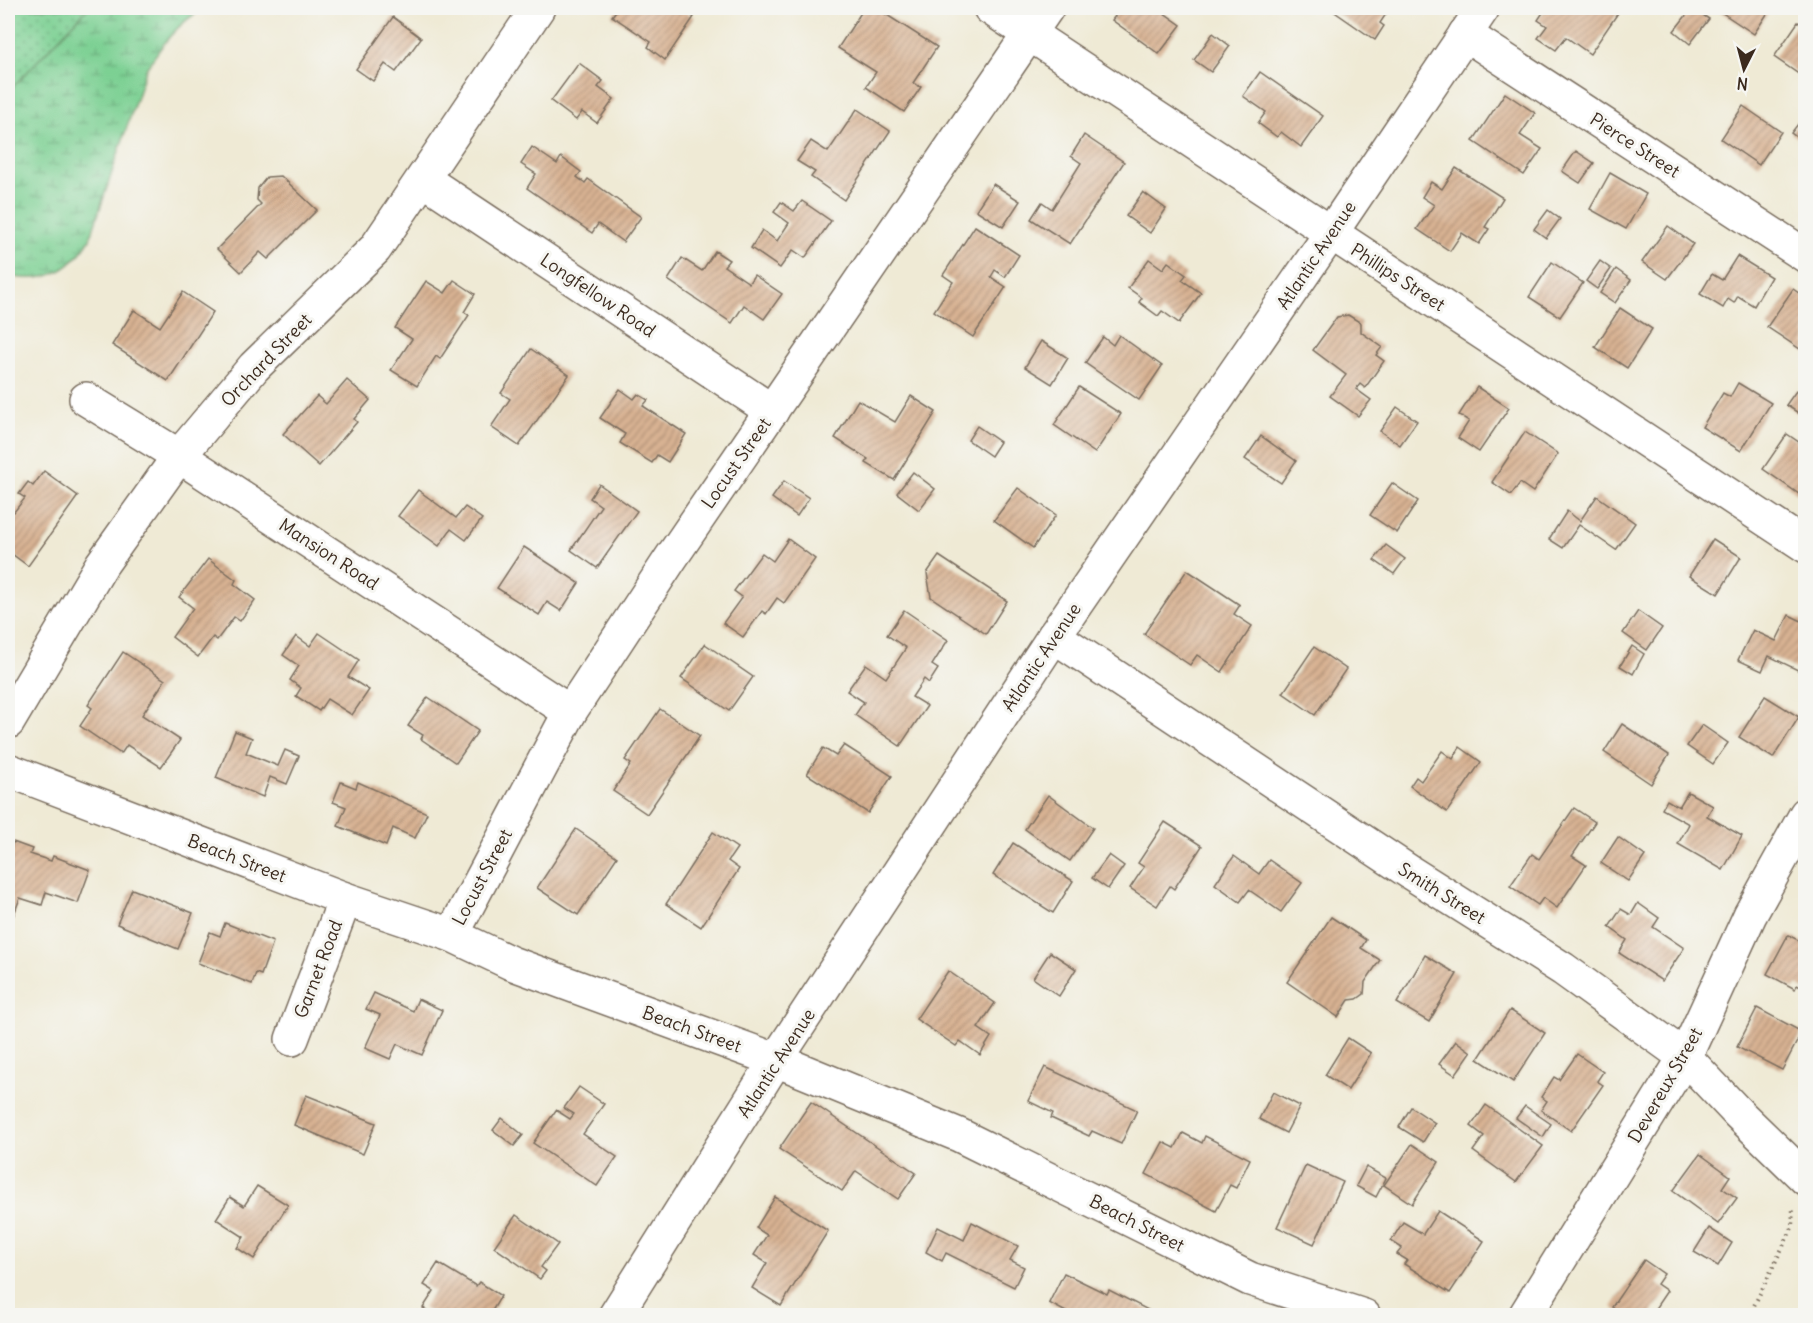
<svg xmlns="http://www.w3.org/2000/svg" width="1813" height="1323" viewBox="0 0 1813 1323" font-family="Delius,sans-serif">
<style>
.wetland{fill:url(#wetland-marsh);stroke:#5b7d58;stroke-width:1.5}
.park{fill:url(#park-dots);stroke:#5b7d58;stroke-width:1.5}
.building{fill:url(#building-hatch)}
.lines{fill:none;stroke-linecap:round;stroke-linejoin:round}
.minor-casing{stroke:#7a6d5e;stroke-width:36}
.major-casing{stroke:#7a6d5e;stroke-width:36}
.path{stroke:#7a6d5e;stroke-width:4;stroke-dasharray:1.5 4.5;stroke-linecap:butt}
.minor{stroke:#fff;stroke-width:33}
.major{stroke:#fff;stroke-width:33}
.labels{text-anchor:middle;dominant-baseline:central;stroke-width:6;stroke-linejoin:round;paint-order:stroke}
.street-label{font-size:18px;fill:#3b2a1e;stroke:#f6f6f2}
</style>
<defs>
<pattern id="wetland-marsh" width="20" height="14" patternUnits="userSpaceOnUse" patternTransform="scale(1.5)"><rect width="20" height="14" fill="#7bd093"/><path d="M1 5h8M5 5V1M11 12h8M15 12V8" fill="none" stroke="#66a977"/></pattern>
<pattern id="park-dots" width="8" height="8" patternUnits="userSpaceOnUse" patternTransform="scale(1.5)"><rect width="8" height="8" fill="#7bd093"/><path d="M2 2h.1M6 6h.1" fill="none" stroke="#66a977" stroke-width="1.8" stroke-linecap="round"/></pattern>
<pattern id="building-hatch" width="6" height="6" patternUnits="userSpaceOnUse" patternTransform="scale(1.5)"><rect width="6" height="6" fill="#d8b293"/><path d="M-1 1l2-2M0 6l6-6M5 7l2-2" fill="none" stroke="#b09177"/></pattern>
</defs>
<rect width="100%" height="100%" fill="#f6f6f2"/>
<filter id="ink" filterUnits="userSpaceOnUse"><feTurbulence type="fractalNoise" baseFrequency=".0167" numOctaves="2"/><feDisplacementMap in="SourceGraphic" scale="12" xChannelSelector="R" yChannelSelector="G"/><feConvolveMatrix kernelMatrix="1 2 1 2 8 2 1 2 1" color-interpolation-filters="sRGB"/></filter>
<filter id="wash" filterUnits="userSpaceOnUse"><feTurbulence type="fractalNoise" baseFrequency=".008" numOctaves="4" result="noise"/><feDisplacementMap in="SourceGraphic" scale="24" xChannelSelector="R" yChannelSelector="G"/><feGaussianBlur stdDeviation="1.35" result="paint"/><feColorMatrix in="noise" values="0 0 0 0 0 0 0 0 0 0 0 0 0 0 0 0 0 1.4 0 .05"/><feComposite in="paint" operator="in"/></filter>
<g filter="url(#wash)">
<rect width="100%" height="100%" fill="#efead5"/>
<!-- wetland -->
<path class="wetland" d="M 8,8 L 205,8 C 179,21 162,45 146,69 L 90,239 C 70,272 46,284 8,276 Z"/>
<!-- park -->
<polygon class="park" points="8,8 88,8 8,92"/>
<g id="blocks">
<!-- building -->
<g class="building">
<polygon points="618,8 679,8 694,17 665,60 648,47 651,42 612,16"/>
<polygon points="864,8 876,8 937,47 913,83 921,87 904,112 866,87 876,72 838,48"/>
<polygon points="1121,8 1157,8 1181,25 1159,54 1112,20"/>
<polygon points="1329,8 1390,8 1380,23 1384,26 1375,40"/>
<polygon points="1546,8 1611,8 1618,13 1590,54 1566,37 1556,50 1538,38 1547,26 1538,20"/>
<polygon points="1692,8 1709,19 1690,44 1674,31"/>
<polygon points="1715,8 1771,8 1754,34"/>
<polygon points="393,17 421,38 396,72 385,64 373,81 356,69"/>
<polygon points="1798,22 1806,27 1806,74 1803,77 1774,57"/>
<polygon points="1213,33 1230,46 1211,72 1194,60"/>
<polygon points="579,63 603,81 598,87 614,99 597,123 582,112 576,120 551,101"/>
<polygon points="1260,72 1323,116 1301,147 1281,132 1277,137 1258,123 1266,112 1243,96"/>
<polygon points="1505,93 1535,113 1520,135 1542,149 1524,175 1473,141"/>
<polygon points="1743,106 1781,132 1759,165 1721,139"/>
<polygon points="857,109 890,131 844,200 811,177 815,172 797,161 811,141 828,152"/>
<polygon points="1806,114 1806,144 1791,133"/>
<polygon points="1084,135 1124,162 1070,244 1031,219 1042,202 1052,209 1081,163 1071,156"/>
<polygon points="532,147 557,164 561,157 581,172 577,177 585,183 588,179 641,217 623,242 598,224 592,233 527,188 536,174 521,164"/>
<polygon points="1576,151 1594,163 1580,183 1562,171"/>
<polygon points="1456,168 1503,198 1485,227 1489,229 1479,244 1462,233 1450,251 1417,229 1434,205 1422,197 1431,182 1442,189"/>
<polygon points="1610,173 1646,194 1626,229 1590,209"/>
<polygon points="281,176 317,210 268,259 260,252 241,272 217,249 261,204 257,200 258,188 267,177"/>
<polygon points="993,184 1020,201 1003,227 976,210"/>
<polygon points="1143,192 1166,209 1150,233 1126,216"/>
<polygon points="802,201 831,221 805,258 793,250 780,268 751,248 762,230 777,241 789,223 774,212 781,202 794,211"/>
<polygon points="1548,210 1560,219 1546,238 1534,229"/>
<polygon points="975,226 1019,255 1005,277 995,270 991,277 1006,287 973,337 934,311 953,282 943,275"/>
<polygon points="1668,226 1693,244 1667,279 1642,262"/>
<polygon points="715,251 729,260 724,266 749,283 754,275 782,294 764,319 744,305 732,323 668,280 682,258 702,271"/>
<polygon points="1737,256 1771,277 1754,306 1738,296 1734,303 1728,299 1723,308 1700,294 1712,274 1722,280"/>
<polygon points="1149,259 1163,269 1168,262 1186,275 1182,280 1201,293 1179,323 1162,311 1158,316 1139,302 1142,298 1128,288"/>
<polygon points="1600,261 1611,269 1597,289 1586,281"/>
<polygon points="1552,262 1583,283 1560,317 1529,297"/>
<polygon points="1616,269 1631,280 1615,303 1600,293"/>
<polygon points="454,280 475,294 464,312 469,315 440,359 436,356 417,386 391,370 412,339 395,328 426,281 445,293"/>
<polygon points="1793,289 1806,298 1806,353 1767,327"/>
<polygon points="183,292 213,312 168,381 112,345 134,310 160,327"/>
<polygon points="1620,308 1652,329 1627,368 1595,347"/>
<polygon points="1348,315 1361,323 1361,332 1382,347 1376,355 1384,361 1365,388 1360,384 1356,389 1371,400 1358,416 1330,396 1346,375 1313,350 1337,317"/>
<polygon points="1119,335 1162,366 1139,400 1085,363 1103,337 1113,345"/>
<polygon points="1041,341 1068,358 1052,384 1025,367"/>
<polygon points="531,349 569,375 519,446 491,427 510,399 501,393"/>
<polygon points="347,380 370,400 354,419 357,422 319,466 283,434 317,396 326,404"/>
<polygon points="1738,383 1771,403 1741,451 1702,427 1723,393 1730,397"/>
<polygon points="1079,387 1121,414 1095,453 1054,425"/>
<polygon points="1477,387 1509,408 1479,452 1458,438 1469,421 1459,415"/>
<polygon points="620,389 634,399 638,394 648,400 643,406 686,434 668,462 657,455 652,463 620,443 625,434 600,418"/>
<polygon points="1796,391 1806,398 1806,418 1786,405"/>
<polygon points="911,396 936,412 894,480 866,463 868,459 835,438 858,400 895,422"/>
<polygon points="1397,407 1417,421 1400,445 1380,431"/>
<polygon points="977,426 1000,442 991,456 968,440"/>
<polygon points="1525,432 1558,454 1533,492 1520,483 1511,495 1492,482"/>
<polygon points="1787,434 1806,447 1806,486 1799,494 1763,469"/>
<polygon points="1261,436 1296,461 1281,483 1245,459"/>
<polygon points="44,471 78,496 28,566 8,551 8,511 14,512 25,498 19,494 28,482 33,486"/>
<polygon points="913,472 935,489 919,510 897,493"/>
<polygon points="784,481 809,498 797,516 772,498"/>
<polygon points="1392,483 1418,501 1397,533 1370,515"/>
<polygon points="599,484 637,511 597,568 571,550 601,506 590,498"/>
<polygon points="1018,488 1056,515 1033,548 994,520"/>
<polygon points="418,490 456,518 465,507 482,519 466,540 451,529 439,546 398,516"/>
<polygon points="1597,496 1635,523 1616,550 1579,525 1563,548 1549,539 1567,511 1580,521"/>
<polygon points="788,539 815,559 784,603 777,598 766,614 762,611 743,637 723,623 742,597 734,591 762,553 773,561"/>
<polygon points="1713,539 1741,557 1718,594 1689,576"/>
<polygon points="1386,545 1405,559 1394,574 1374,560"/>
<polygon points="524,547 579,583 561,611 547,602 539,615 497,588"/>
<polygon points="939,556 1007,601 986,634 931,597 927,573"/>
<polygon points="208,559 236,580 234,584 255,600 240,621 234,617 217,640 213,637 198,657 172,637 193,608 179,597"/>
<polygon points="1187,570 1240,605 1234,614 1252,626 1222,672 1197,655 1190,665 1144,634"/>
<polygon points="904,610 948,640 932,665 938,669 929,683 924,679 912,697 927,706 900,746 855,715 864,702 847,691 866,664 886,678 906,648 887,635"/>
<polygon points="1638,611 1662,628 1647,650 1623,633"/>
<polygon points="1789,615 1806,623 1806,674 1769,656 1762,671 1738,660 1753,630 1776,641"/>
<polygon points="319,633 359,660 348,677 369,690 352,715 327,699 319,711 296,696 301,688 290,680 299,666 283,655 296,636 310,646"/>
<polygon points="705,644 753,677 729,711 681,678"/>
<polygon points="1632,646 1644,654 1633,674 1620,666"/>
<polygon points="1314,647 1346,669 1315,715 1283,693"/>
<polygon points="123,652 165,680 142,715 180,740 161,767 127,745 121,754 80,726 92,708 88,705"/>
<polygon points="1765,696 1799,717 1773,758 1739,737"/>
<polygon points="428,697 478,731 456,763 421,739 423,735 408,726"/>
<polygon points="660,709 700,736 647,814 613,791 631,764 625,760"/>
<polygon points="1622,724 1669,755 1651,784 1604,752"/>
<polygon points="1702,725 1728,743 1713,764 1687,746"/>
<polygon points="235,731 252,738 246,753 278,766 285,750 299,756 287,784 270,777 263,797 216,778"/>
<polygon points="844,745 892,776 868,813 807,774 823,748 836,756"/>
<polygon points="1460,747 1481,762 1447,812 1410,786 1416,777 1421,781 1442,751 1453,759"/>
<polygon points="341,782 356,788 358,782 427,813 415,838 393,828 386,846 338,826 346,807 333,802"/>
<polygon points="1688,792 1713,806 1707,816 1742,836 1723,870 1678,844 1689,824 1662,809 1667,800 1679,807"/>
<polygon points="1048,795 1093,828 1070,861 1025,829"/>
<polygon points="1574,808 1595,822 1572,856 1586,865 1557,908 1543,898 1538,905 1510,886 1532,854 1539,859"/>
<polygon points="1165,822 1202,846 1174,889 1170,886 1157,906 1130,888 1144,867 1138,863"/>
<polygon points="576,829 617,857 578,915 537,888"/>
<polygon points="713,832 737,848 728,861 739,869 701,927 666,904"/>
<polygon points="1618,837 1645,856 1628,881 1601,863"/>
<polygon points="13,842 32,849 30,854 51,861 53,856 90,870 78,903 46,892 42,905 20,898 13,917 8,915 8,856"/>
<polygon points="1013,843 1073,881 1053,913 993,875"/>
<polygon points="1109,855 1124,866 1108,889 1092,878"/>
<polygon points="1234,856 1259,874 1269,860 1302,883 1281,912 1249,890 1240,902 1215,884"/>
<polygon points="132,889 193,913 178,949 117,924"/>
<polygon points="1638,903 1659,918 1653,927 1684,948 1662,981 1619,953 1627,940 1609,927 1621,909 1631,915"/>
<polygon points="1331,917 1366,940 1361,948 1380,960 1365,982 1364,994 1357,999 1349,1000 1338,1017 1287,982"/>
<polygon points="225,923 273,942 261,975 256,973 252,984 198,963 210,932 220,936"/>
<polygon points="1788,935 1806,944 1806,990 1797,985 1795,989 1767,974"/>
<polygon points="1050,952 1076,969 1059,996 1033,978"/>
<polygon points="1425,955 1457,974 1429,1022 1397,1003"/>
<polygon points="948,971 995,1003 978,1028 991,1037 980,1055 960,1041 956,1046 916,1019"/>
<polygon points="374,993 413,1011 418,999 442,1010 422,1055 397,1044 390,1059 365,1048 380,1015 366,1009"/>
<polygon points="1757,1008 1802,1032 1782,1070 1737,1047"/>
<polygon points="1510,1010 1545,1033 1513,1082 1478,1059"/>
<polygon points="1348,1038 1371,1053 1348,1090 1325,1075"/>
<polygon points="1456,1041 1471,1052 1455,1075 1439,1064"/>
<polygon points="1577,1054 1603,1072 1597,1081 1603,1085 1571,1131 1541,1110 1547,1101 1541,1097 1554,1077 1559,1080"/>
<polygon points="1045,1067 1137,1110 1121,1144 1092,1131 1089,1136 1051,1118 1053,1113 1028,1101"/>
<polygon points="579,1087 604,1104 583,1134 617,1157 597,1186 533,1143 556,1110 570,1119 574,1114 564,1108"/>
<polygon points="1273,1092 1300,1106 1286,1133 1259,1119"/>
<polygon points="306,1095 376,1123 363,1154 294,1125"/>
<polygon points="811,1102 916,1173 898,1199 856,1171 842,1191 779,1149"/>
<polygon points="1486,1105 1543,1146 1516,1182 1473,1151 1484,1136 1471,1126"/>
<polygon points="1525,1106 1551,1124 1543,1137 1516,1118"/>
<polygon points="1411,1107 1435,1123 1423,1142 1399,1127"/>
<polygon points="502,1118 523,1135 514,1146 493,1130"/>
<polygon points="1183,1133 1202,1143 1205,1136 1250,1159 1236,1188 1230,1185 1216,1211 1146,1174 1163,1142 1175,1148"/>
<polygon points="1412,1144 1439,1162 1412,1204 1384,1185"/>
<polygon points="1700,1154 1730,1176 1722,1188 1737,1198 1718,1224 1673,1191"/>
<polygon points="1306,1165 1343,1182 1314,1244 1277,1227"/>
<polygon points="1366,1167 1386,1178 1376,1197 1356,1186"/>
<polygon points="257,1186 288,1205 254,1259 237,1248 244,1237 216,1219 230,1197 244,1206"/>
<polygon points="775,1197 828,1231 781,1306 752,1288 767,1263 754,1255 767,1235 756,1228"/>
<polygon points="1438,1211 1484,1241 1450,1293 1404,1264 1407,1260 1397,1254 1402,1248 1391,1241 1403,1222 1423,1234"/>
<polygon points="516,1215 558,1244 541,1267 546,1271 540,1279 494,1247"/>
<polygon points="972,1222 1018,1246 1010,1260 1024,1267 1014,1287 946,1253 942,1261 926,1252 938,1227 964,1240"/>
<polygon points="1709,1228 1732,1243 1718,1266 1694,1252"/>
<polygon points="1644,1260 1664,1274 1657,1284 1667,1291 1650,1316 1624,1316 1612,1307"/>
<polygon points="438,1263 476,1286 479,1282 501,1296 489,1316 436,1316 423,1308 434,1291 424,1285"/>
<polygon points="1064,1273 1107,1294 1109,1290 1156,1314 1155,1316 1066,1316 1068,1313 1049,1303"/>
</g>
</g>
</g>
<g filter="url(#ink)">
<use href="#blocks" fill-opacity="0" stroke="#7a6d5e" stroke-width="1.5"/>
<g class="lines">
<defs>
<g id="minor">
<polyline points="990,8 1806,546"/>
<polyline points="1465,34 1806,256"/>
<polyline points="423,179 772,411"/>
<polyline points="86,399 179,456 570,712"/>
<polyline points="1054,636 1411,873 1563,969 1685,1057 1738,1113 1806,1179"/>
<polyline points="8,722 102,564 179,456 254,367 375,249 538,8"/>
<polyline points="8,770 345,899 452,935 511,963 776,1060 959,1135 1250,1279 1364,1316"/>
<polyline points="452,935 570,712 671,558 1047,8"/>
<polyline points="292,1039 345,899"/>
<polyline points="1525,1316 1685,1057 1750,915 1806,814"/>
</g>
<polyline id="major" points="615,1316 776,1060 1054,636 1331,233 1483,8"/>
</defs>
<!-- minor casing -->
<use href="#minor" class="minor-casing"/>
<!-- major casing -->
<use href="#major" class="major-casing"/>
<!-- path -->
<polyline class="path" points="1749,1316 1792,1228 1793,1206"/>
<!-- minor -->
<use href="#minor" class="minor"/>
<!-- major -->
<use href="#major" class="major"/>
</g>
</g>
<g class="labels">
<!-- street labels -->
<g class="street-label">
<text transform="translate(1635 145) rotate(33)">Pierce Street</text>
<text transform="translate(1316 255) rotate(-56)">Atlantic Avenue</text>
<text transform="translate(1398 277) rotate(33)">Phillips Street</text>
<text transform="translate(598 295) rotate(34)">Longfellow Road</text>
<text transform="translate(266 360) rotate(-46)">Orchard Street</text>
<text transform="translate(736 463) rotate(-55)">Locust Street</text>
<text transform="translate(329 554) rotate(33)">Mansion Road</text>
<text transform="translate(1041 657) rotate(-56)">Atlantic Avenue</text>
<text transform="translate(237 858) rotate(21)">Beach Street</text>
<text transform="translate(482 877) rotate(-62)">Locust Street</text>
<text transform="translate(1442 893) rotate(32)">Smith Street</text>
<text transform="translate(318 969) rotate(-69)">Garnet Road</text>
<text transform="translate(692 1029) rotate(20)">Beach Street</text>
<text transform="translate(776 1063) rotate(-57)">Atlantic Avenue</text>
<text transform="translate(1665 1085) rotate(-60)">Devereux Street</text>
<text transform="translate(1137 1223) rotate(27)">Beach Street</text>
</g>
</g>
<!-- margin -->
<rect width="1813" height="1323" fill="none" stroke="#f6f6f2" stroke-width="30"/>
<!-- north arrow -->
<g transform="translate(1744 69) rotate(186)" stroke="#f6f6f2" stroke-width="4.5" paint-order="stroke">
<path d="M0-4.5L10 22L0 15L-10 22Z" fill="#3b2a1e"/>
<text y="-9" font-size="16" font-weight="bold" text-anchor="middle" fill="#3b2a1e">N</text>
</g>
</svg>
